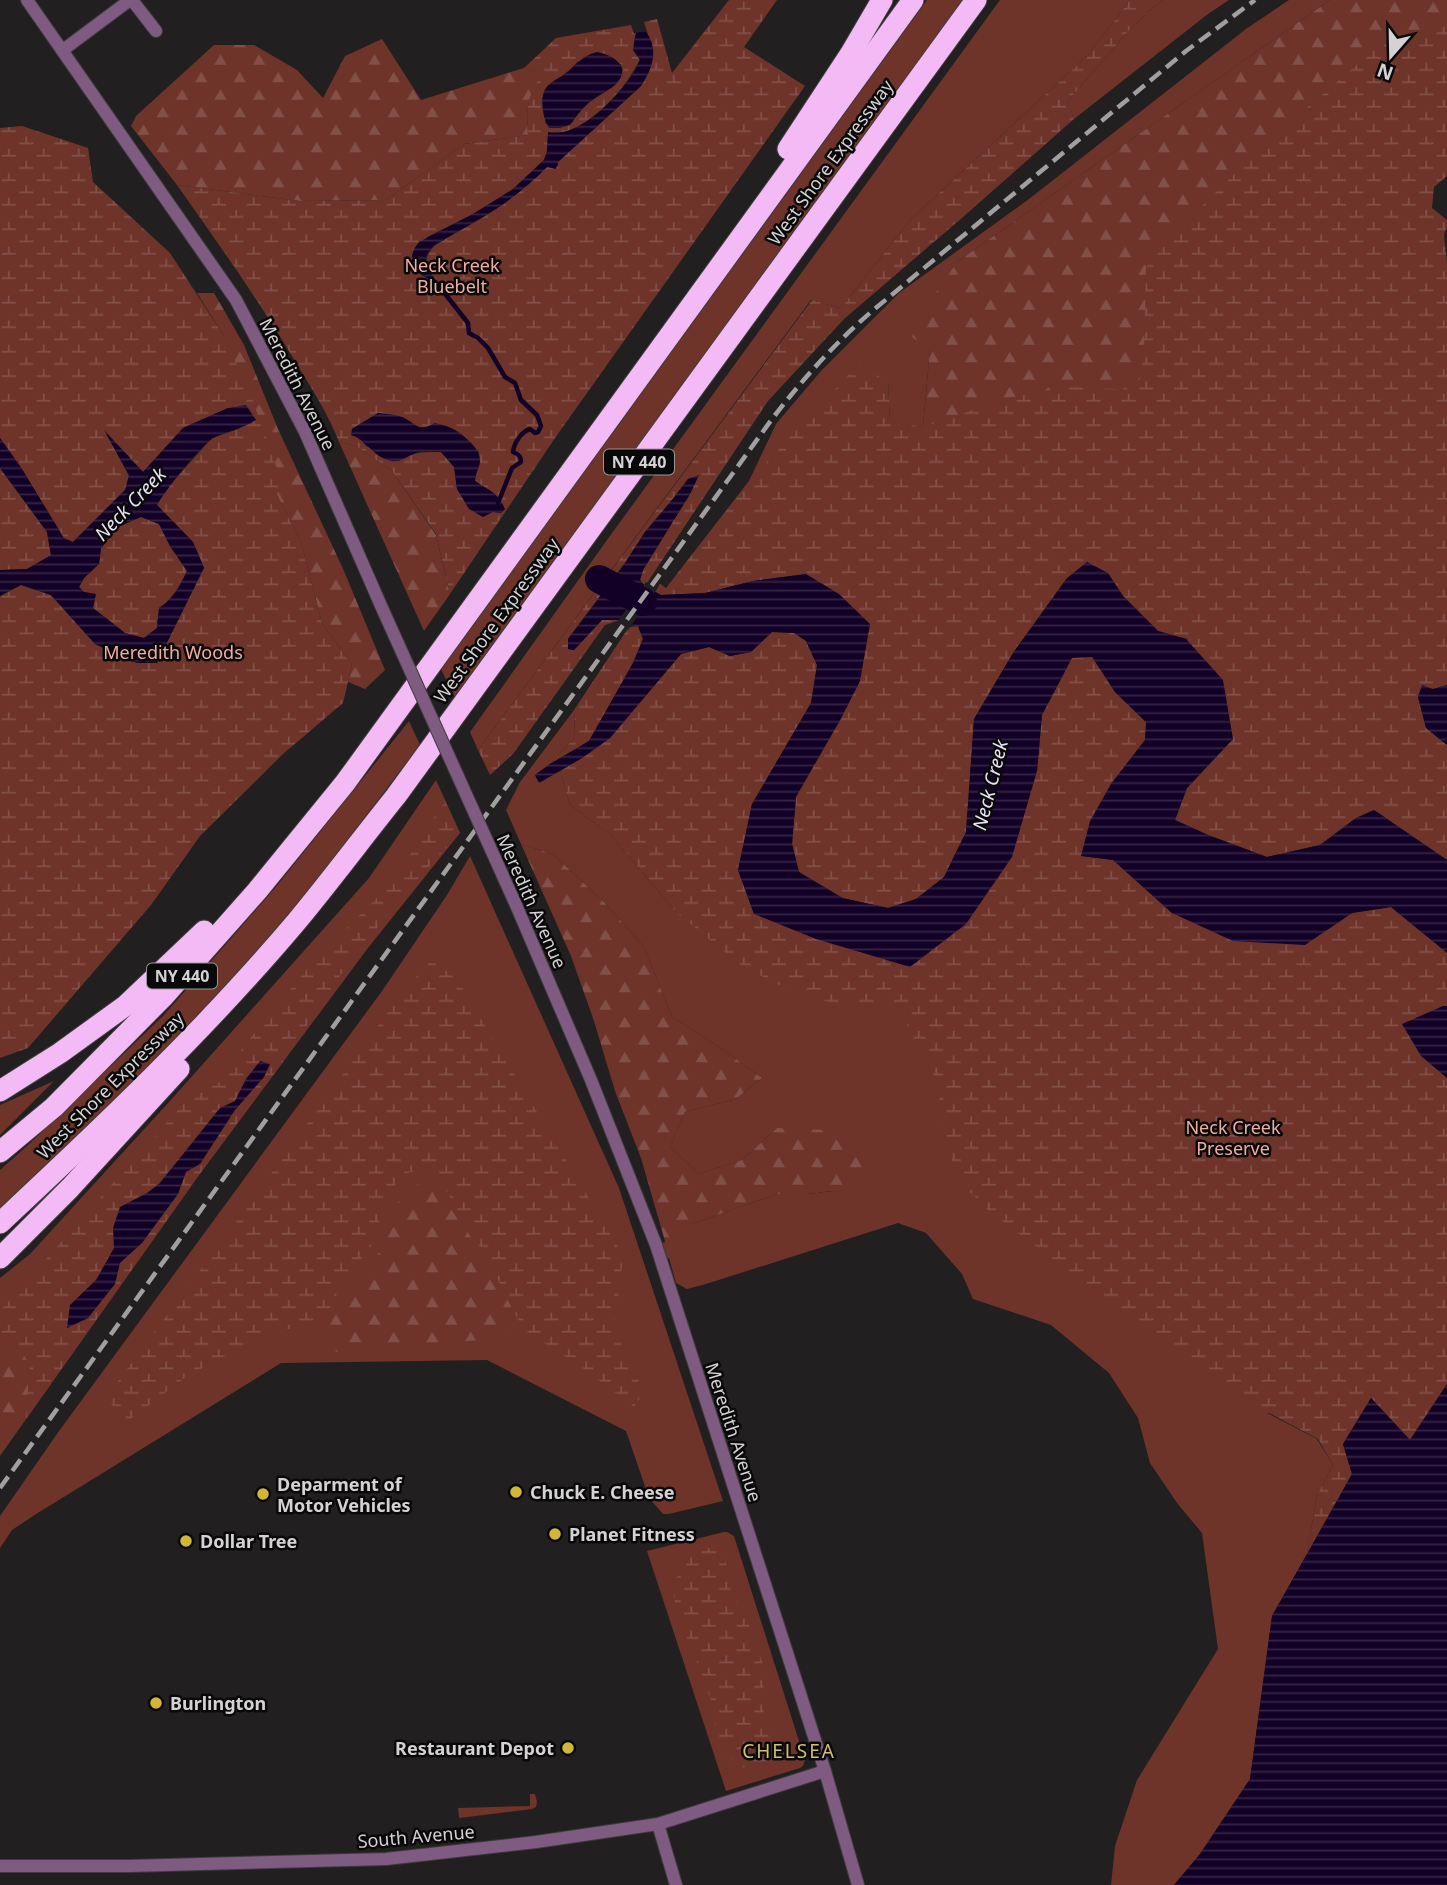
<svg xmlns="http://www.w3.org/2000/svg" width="1447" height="1885" viewBox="0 0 1447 1885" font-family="'Noto Sans',sans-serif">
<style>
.green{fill:#6e342a}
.forest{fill:url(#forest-firs)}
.wetland{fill:url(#wetland-marsh);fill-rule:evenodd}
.water{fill:url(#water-rules);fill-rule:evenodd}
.pier{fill:#221f20}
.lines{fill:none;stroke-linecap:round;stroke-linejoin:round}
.stream{stroke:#130027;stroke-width:4.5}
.river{stroke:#130027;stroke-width:28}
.minor-casing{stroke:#3e3c3d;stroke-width:14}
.motorway-casing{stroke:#3e3c3d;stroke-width:23}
.minor{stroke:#7f5a81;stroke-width:12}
.motorway{stroke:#f3baf6;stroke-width:21}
.rail{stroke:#a19fa0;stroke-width:4.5;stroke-dasharray:14 7;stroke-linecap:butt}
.minor-bridge-casing{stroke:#3e3c3d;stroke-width:14;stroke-linecap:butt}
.minor-bridge{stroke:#7f5a81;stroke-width:12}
.poi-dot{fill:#d2b736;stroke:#0a090a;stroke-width:2.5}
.labels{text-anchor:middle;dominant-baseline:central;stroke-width:5;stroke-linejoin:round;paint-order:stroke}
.shield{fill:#0a090a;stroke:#979697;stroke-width:2}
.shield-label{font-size:16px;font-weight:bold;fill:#d4d2d3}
.street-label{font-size:18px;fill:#d4d2d3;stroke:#0a090a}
.park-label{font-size:18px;fill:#f1ada0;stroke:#0a090a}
.poi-label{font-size:18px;font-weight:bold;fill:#d4d2d3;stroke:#0a090a;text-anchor:start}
.water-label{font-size:19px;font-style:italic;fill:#e8e0f4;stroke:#0a090a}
.neighbourhood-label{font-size:19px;letter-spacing:2px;fill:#d0bf71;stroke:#0a090a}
</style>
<defs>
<pattern id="forest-firs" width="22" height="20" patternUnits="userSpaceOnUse" patternTransform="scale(1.75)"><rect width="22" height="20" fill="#6e342a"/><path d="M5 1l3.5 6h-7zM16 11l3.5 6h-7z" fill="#825048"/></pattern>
<pattern id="wetland-marsh" width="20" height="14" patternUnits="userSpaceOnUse" patternTransform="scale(1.75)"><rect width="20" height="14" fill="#6e342a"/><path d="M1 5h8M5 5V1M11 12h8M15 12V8" fill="none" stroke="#825048"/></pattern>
<pattern id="water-rules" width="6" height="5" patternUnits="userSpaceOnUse" patternTransform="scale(1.75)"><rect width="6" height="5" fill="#130027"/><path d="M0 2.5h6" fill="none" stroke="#342445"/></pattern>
</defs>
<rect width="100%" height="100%" fill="#221f20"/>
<!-- green -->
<g class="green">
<polygon points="927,0 965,0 457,702 441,669"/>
<polygon points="1000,0 1130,0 1088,55 910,220 841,308 811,300 478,750 470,732 607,540"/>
<polygon points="1162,0 1229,0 1208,14 1074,119 1068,101 1131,28"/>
<polygon points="1289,0 1330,0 958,261 930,349 923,427 890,422 888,382 749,481 776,424 821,371 899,293 1029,199 1246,29"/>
<polygon points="574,710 575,737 550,764 535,775 539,782 560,771 570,805 611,835 676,912 1447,934 1447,1384 1267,1413 1317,1439 1333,1465 1317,1495 1307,1554 1272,1616 1250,1779 1200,1854 1174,1885 1111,1885 1115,1846 1137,1780 1218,1649 1202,1533 1177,1503 1150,1463 1138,1418 1109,1373 1051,1325 973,1299 962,1274 926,1233 898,1223 706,1284 687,1289 676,1283 669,1258 660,1261 656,1245 677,1238 695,1223 777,1194 807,1194 833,1191 777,1128 742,1160 699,1174 670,1147 685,1112 736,1099 762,1078 724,1050 672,1017 644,947 605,903 553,854 521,844 506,810 520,782"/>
<polygon points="409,721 420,745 296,907 184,1033 0,1211 0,1170 28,1145 163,1016 275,888"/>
<polygon points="436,780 460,833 368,948 199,1175 0,1456 0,1278 30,1254 169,1102 369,878"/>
<polygon points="470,856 619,1188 723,1501 669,1514 663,1514 649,1498 626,1431 487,1360 281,1363 33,1516 12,1530 0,1548 0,1516 59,1431 382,991 447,895"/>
<polygon points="54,1081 0,1135 0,1105"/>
<polygon points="724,1532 727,1532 734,1536 805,1760 803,1766 800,1768 726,1791 647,1551"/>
<polygon points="530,1794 535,1794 537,1802 536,1807 532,1809 459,1818 458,1808 530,1806"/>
</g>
<!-- forest -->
<g class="forest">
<polygon points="1330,0 1447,0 1447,69 1382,129 1447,385 923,427 930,349 907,334 958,261"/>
<path d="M 382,39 L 421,100 L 524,68 L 543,75 C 526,98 527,107 528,135 L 464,144 L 386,200 L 300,201 L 177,185 L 131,126 L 136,116 L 214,45 L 254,45 L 297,70 L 323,98 L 345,56 Z"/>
<polygon points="197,293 214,293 244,345 278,429 344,571 385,670 365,689 348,682 352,665 322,623 301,542 276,493 224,336"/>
<polygon points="339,442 356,446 392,471 436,535 450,594 424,631"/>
<polygon points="521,844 553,854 605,903 644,947 672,1017 724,1050 762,1078 736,1099 685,1112 670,1147 699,1174 742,1160 777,1128 827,1130 849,1147 866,1167 864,1187 807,1194 777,1194 695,1223 667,1248 641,1158 615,1091 594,1021 571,956"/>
<polygon points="418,1184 441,1195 490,1264 522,1328 485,1340 379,1346 336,1352 327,1332 335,1310 385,1245 397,1203"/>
<polygon points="0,1345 22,1352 30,1365 27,1404 0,1436"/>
</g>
<!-- wetland -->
<g class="wetland">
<path d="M 729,0 L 777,0 L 744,47 L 805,86 L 555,438 L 450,594 L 436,534 L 392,471 L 356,446 L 339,442 C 328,413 311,388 295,361 C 259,301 218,243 177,185 L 300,201 L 386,200 L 464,144 L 528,135 C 527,107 526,98 542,75 L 524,68 L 556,38 L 631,25 L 634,34 L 636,33 C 633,43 632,51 640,59 C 628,85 597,120 570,130 C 563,133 556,133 548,133 L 547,151 L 544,160 L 513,189 L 473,214 L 427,237 L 422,276 C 430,278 431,284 438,287 L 441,286 C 429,271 419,264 434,246 L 504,204 L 547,167 L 558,166 L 558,162 L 641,86 C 659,58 653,51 644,22 L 657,19 L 672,73 ZM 578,61 L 621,64 L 623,70 L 615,85 L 590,102 L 574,117 L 573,122 L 546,124 C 533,79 556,88 578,61 ZM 378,413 L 402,417 L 417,427 L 451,428 L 479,452 L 475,481 C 489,491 498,492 504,509 L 501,513 L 493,512 L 457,489 L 454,467 L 441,452 C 426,452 412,451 399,461 L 366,446 L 352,429 Z"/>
<polygon points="1130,0 1162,0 1131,28 1068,101 1074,119 963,217 844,319 768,401 645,586 640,580 643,570 690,494 698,476 688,479 672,500 645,532 625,563 568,639 568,649 574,650 602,620 620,620 605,625 513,754 490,775 478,750 812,300 841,308 910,220 1088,55"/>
<polygon points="1447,26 1447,176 1434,187 1432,208 1447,220 1447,226 1444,235 1447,263 1447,685 1433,689 1418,697 1426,728 1447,745 1447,860 1374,810 1356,818 1320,845 1267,857 1208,835 1175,820 1187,788 1233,739 1187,639 1158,631 1123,596 1108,573 1067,578 1013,653 974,719 966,832 944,877 916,899 888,908 843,898 799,872 792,844 796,797 811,767 839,722 860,681 806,574 753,581 705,593 661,595 655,592 660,584 666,588 749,481 859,364 888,382 890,421 923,427 1008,398 1067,387 1138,390 1144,353 1146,267 1197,211 1264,145 1381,44"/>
<polygon points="22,126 88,148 93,182 170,253 224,336 253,401 280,477 276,493 301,542 322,623 352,665 343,703 283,754 200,836 151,905 28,1048 0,1058 0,596 21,585 51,595 95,644 137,663 204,568 193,542 157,505 167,488 212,438 241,428 228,408 183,428 143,472 106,433 129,476 125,490 73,542 64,539 22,469 0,438 0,128"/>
<polygon points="0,468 47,532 51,556 27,569 0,570"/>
<path d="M 141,517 L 159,524 L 170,546 L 187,571 C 180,586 173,599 159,608 L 157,628 L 144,638 L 125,633 L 93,608 L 95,594 L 84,592 L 79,587 L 84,578 L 99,564 L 101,548 L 118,527 Z"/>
<polygon points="638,626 643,639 633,663 589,741 550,764 575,737 574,710 629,627"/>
<polygon points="772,632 794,633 806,641 817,665 811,703 752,804 738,870 754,914 816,939 910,967 1037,771 1042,715 1072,657 1092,656 1115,692 1146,722 1145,740 1111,784 1081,856 1113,860 1172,913 1305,945 1352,913 1391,907 1447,953 1447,1006 1443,1006 1402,1024 1421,1056 1447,1078 1447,1384 1410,1440 1371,1398 1343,1444 1352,1474 1307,1554 1317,1495 1333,1465 1318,1439 1267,1412 1108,1300 990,1212 958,1180 947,1143 936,1080 899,1010 881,1004 840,1005 795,993 742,966 676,912 611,835 570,805 560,771 582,758 610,738 681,654 709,647 730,656 751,652"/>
<path d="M 445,801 L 460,833 L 398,901 L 339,977 L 283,1062 L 199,1175 L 26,1419 L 30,1365 L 22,1352 L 0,1345 L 0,1311 L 185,1102 L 225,1079 L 243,1047 L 317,957 L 391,884 ZM 263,1077 L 235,1110 L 200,1164 L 186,1172 L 178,1194 L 142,1243 L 120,1263 L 115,1284 L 70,1305 L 96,1280 L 114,1248 L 113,1228 L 120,1207 L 147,1193 L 159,1184 L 220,1108 L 235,1101 L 246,1079 Z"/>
<polygon points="433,959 458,981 623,1255 618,1302 613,1327 644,1392 634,1407 584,1369 522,1328 490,1264 444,1187 419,1170 407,1173 398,1180 382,1208 374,1242 342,1284 326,1315 245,1345 187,1376 129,1420 105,1399 236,1222 404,990"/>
<path d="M 699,1547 L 714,1549 L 725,1558 L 731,1592 L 745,1614 L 765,1670 L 762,1702 L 765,1724 L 776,1744 L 774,1761 C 757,1774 740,1771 727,1754 C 713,1738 716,1716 710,1697 C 701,1668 686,1640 677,1610 C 674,1599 673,1590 675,1578 L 683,1574 L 691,1551 Z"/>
</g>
<!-- water -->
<g class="water">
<path d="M 645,31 C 660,48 652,69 641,86 L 558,162 L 556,169 L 547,167 C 520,195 489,215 455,233 C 445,239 429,245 426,257 C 423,267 441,286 446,295 C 440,290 435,283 429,279 C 426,276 422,276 419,273 C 408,264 411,251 419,242 L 473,214 L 513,189 L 544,160 L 547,151 L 548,132 C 556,133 563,133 570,130 C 596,121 630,85 640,60 L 633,50 L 636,33 Z"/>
<path d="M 597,52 C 614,55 633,68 615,85 C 607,92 595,96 587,104 C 580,111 575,118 570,125 L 560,128 L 549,128 C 545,121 543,114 543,107 C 540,81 556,83 570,70 C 581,61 582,56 597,52 Z"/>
<path d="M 246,405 L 256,420 C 243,428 229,431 215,437 C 202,443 165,491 157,505 L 193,542 L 204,568 L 157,663 L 137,663 L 95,644 L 51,595 L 21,585 L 0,596 L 0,570 L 27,569 L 51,555 L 47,532 L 0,468 L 0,438 L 22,469 L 64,538 L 73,542 L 125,490 L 129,475 L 104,430 L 143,472 L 183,428 L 228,408 ZM 141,517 L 159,524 L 170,546 L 187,571 C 180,586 173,599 159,608 L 157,628 L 144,638 L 125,633 L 93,608 L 96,594 L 84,592 L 79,587 L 84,578 L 99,564 L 101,548 L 117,527 Z"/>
<path d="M 378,413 C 385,414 395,414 402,417 C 419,424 416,433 435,423 C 440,424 447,426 451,428 C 462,433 480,448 480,460 C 480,468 475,473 475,481 C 489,491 497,491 505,509 L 501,513 L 493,512 L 483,517 L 469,509 L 457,489 L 454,467 L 441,452 C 434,452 426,451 419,452 C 410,454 402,462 393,461 C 374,459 366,439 351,435 L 352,429 Z"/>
<polygon points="699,475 690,494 643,570 640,580 645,586 661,595 705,593 753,581 806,574 839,594 870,624 860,681 839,722 796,797 792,844 799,872 842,898 888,908 916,899 944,877 966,832 974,719 1013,653 1067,578 1087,562 1108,573 1123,596 1158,631 1186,639 1223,680 1233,739 1187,788 1175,820 1208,835 1267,857 1320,845 1356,818 1374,810 1447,860 1447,953 1391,907 1352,913 1305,945 1233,941 1172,913 1113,860 1081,856 1090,821 1111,784 1145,740 1146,722 1115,692 1092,657 1072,658 1042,715 1037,771 1012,857 966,924 910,967 816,939 754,914 738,870 752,804 811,703 817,665 806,641 794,633 772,632 751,652 730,656 709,647 681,654 610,738 582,758 539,783 535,775 550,764 589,741 633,663 643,639 638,626 629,627 620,620 602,620 574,650 568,649 568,639 625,563 645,532 672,500 688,479"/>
<polygon points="1422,685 1433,689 1447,685 1447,745 1426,728 1418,697"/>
<polygon points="1443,1006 1447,1006 1447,1078 1421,1056 1402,1024"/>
<polygon points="260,1061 270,1064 264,1077 235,1110 200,1164 186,1172 178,1194 142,1243 120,1263 115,1284 88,1318 67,1328 70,1305 96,1280 114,1248 113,1228 120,1207 147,1193 159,1184 220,1108 235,1101 246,1079"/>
<polygon points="1447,1384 1447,1885 1174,1885 1200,1854 1250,1779 1272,1616 1352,1474 1343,1444 1371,1398 1410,1440"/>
</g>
<!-- pier -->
<polygon class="pier" points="646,582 657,589 628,630 617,622"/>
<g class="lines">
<!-- stream -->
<path class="stream" d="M 446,295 L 468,323 L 469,333 L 478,338 L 488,348 L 505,377 L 515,383 L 521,400 L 537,415 L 541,426 L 538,432 L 535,433 L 530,429 C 521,432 514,443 513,452 C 518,454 521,456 521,462 L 512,468 L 498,503"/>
<!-- river -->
<polyline class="river" points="599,579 643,602"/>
<defs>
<g id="minor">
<polyline points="27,0 236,300 305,432 382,608"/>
<polyline points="132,0 156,31"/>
<polyline points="63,50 130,0"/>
<polyline points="516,905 591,1080 656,1245 825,1771 858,1885"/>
<polyline points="658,1824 676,1885"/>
<polyline points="0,1866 130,1866 386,1859 536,1842 658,1824 825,1771"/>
</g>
<g id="motorway">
<polyline points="788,149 851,53 882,0"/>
<polyline points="0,1091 60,1053 125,1006 204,931"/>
<polyline points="0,1152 54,1107 164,996 257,891 345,783 913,0"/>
<path d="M 0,1223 C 103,1127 206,1029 297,921 C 331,880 363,837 396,796 L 976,0"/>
<polyline points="0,1258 70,1188 179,1069"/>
</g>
</defs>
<!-- minor casing -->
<use href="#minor" class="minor-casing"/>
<!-- motorway casing -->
<use href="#motorway" class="motorway-casing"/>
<!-- minor -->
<use href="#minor" class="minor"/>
<!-- motorway -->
<use href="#motorway" class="motorway"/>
<!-- rail -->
<path class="rail" d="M 0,1488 L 772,419 C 803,379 834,344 871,312 L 1186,51 L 1255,0"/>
<defs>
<polyline id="minor-bridge" points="382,608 516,905"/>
</defs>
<!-- minor-bridge casing -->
<use href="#minor-bridge" class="minor-bridge-casing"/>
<!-- minor-bridge -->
<use href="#minor-bridge" class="minor-bridge"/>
</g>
<!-- markers -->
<g class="poi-dot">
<circle cx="516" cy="1492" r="7"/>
<circle cx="263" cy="1494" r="7"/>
<circle cx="555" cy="1534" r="7"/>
<circle cx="186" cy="1541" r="7"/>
<circle cx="156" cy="1703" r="7"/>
<circle cx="568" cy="1748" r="7"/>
</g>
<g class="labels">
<!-- shield labels -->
<g class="shield">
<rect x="604" y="449.5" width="70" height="25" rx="5"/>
<rect x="147" y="963.5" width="70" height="25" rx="5"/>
</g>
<g class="shield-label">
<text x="639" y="462">NY 440</text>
<text x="182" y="976">NY 440</text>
</g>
<!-- street labels -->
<g class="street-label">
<text transform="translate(830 162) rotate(-54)">West Shore Expressway</text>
<text transform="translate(298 384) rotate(63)">Meredith Avenue</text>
<text transform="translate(496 620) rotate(-54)">West Shore Expressway</text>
<text transform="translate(532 901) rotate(66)">Meredith Avenue</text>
<text transform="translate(110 1085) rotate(-45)">West Shore Expressway</text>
<text transform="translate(734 1432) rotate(72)">Meredith Avenue</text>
<text transform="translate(416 1836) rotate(-5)">South Avenue</text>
</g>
<!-- park labels -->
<g class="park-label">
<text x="452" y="265">Neck Creek<tspan x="452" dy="21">Bluebelt</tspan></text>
<text x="173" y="652">Meredith Woods</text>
<text x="1233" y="1127">Neck Creek<tspan x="1233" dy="21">Preserve</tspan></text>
</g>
<!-- poi labels -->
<g class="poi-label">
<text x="277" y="1484">Deparment of<tspan x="277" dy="21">Motor Vehicles</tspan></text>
<text x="530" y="1492">Chuck E. Cheese</text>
<text x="569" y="1534">Planet Fitness</text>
<text x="200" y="1541">Dollar Tree</text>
<text x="170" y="1703">Burlington</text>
<text x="554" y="1748" text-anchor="end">Restaurant Depot</text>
</g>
<!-- water labels -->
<g class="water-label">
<text transform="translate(130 504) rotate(-46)">Neck Creek</text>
<text transform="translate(990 785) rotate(-76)">Neck Creek</text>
</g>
<!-- neighbourhood labels -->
<g class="neighbourhood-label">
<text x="789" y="1751">CHELSEA</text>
</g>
</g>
<!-- north arrow -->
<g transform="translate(1391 56) rotate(200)" stroke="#0a090a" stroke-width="5" paint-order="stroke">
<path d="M0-5L12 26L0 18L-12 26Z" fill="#d4d2d3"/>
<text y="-10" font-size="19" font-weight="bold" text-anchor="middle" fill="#d4d2d3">N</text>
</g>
</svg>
